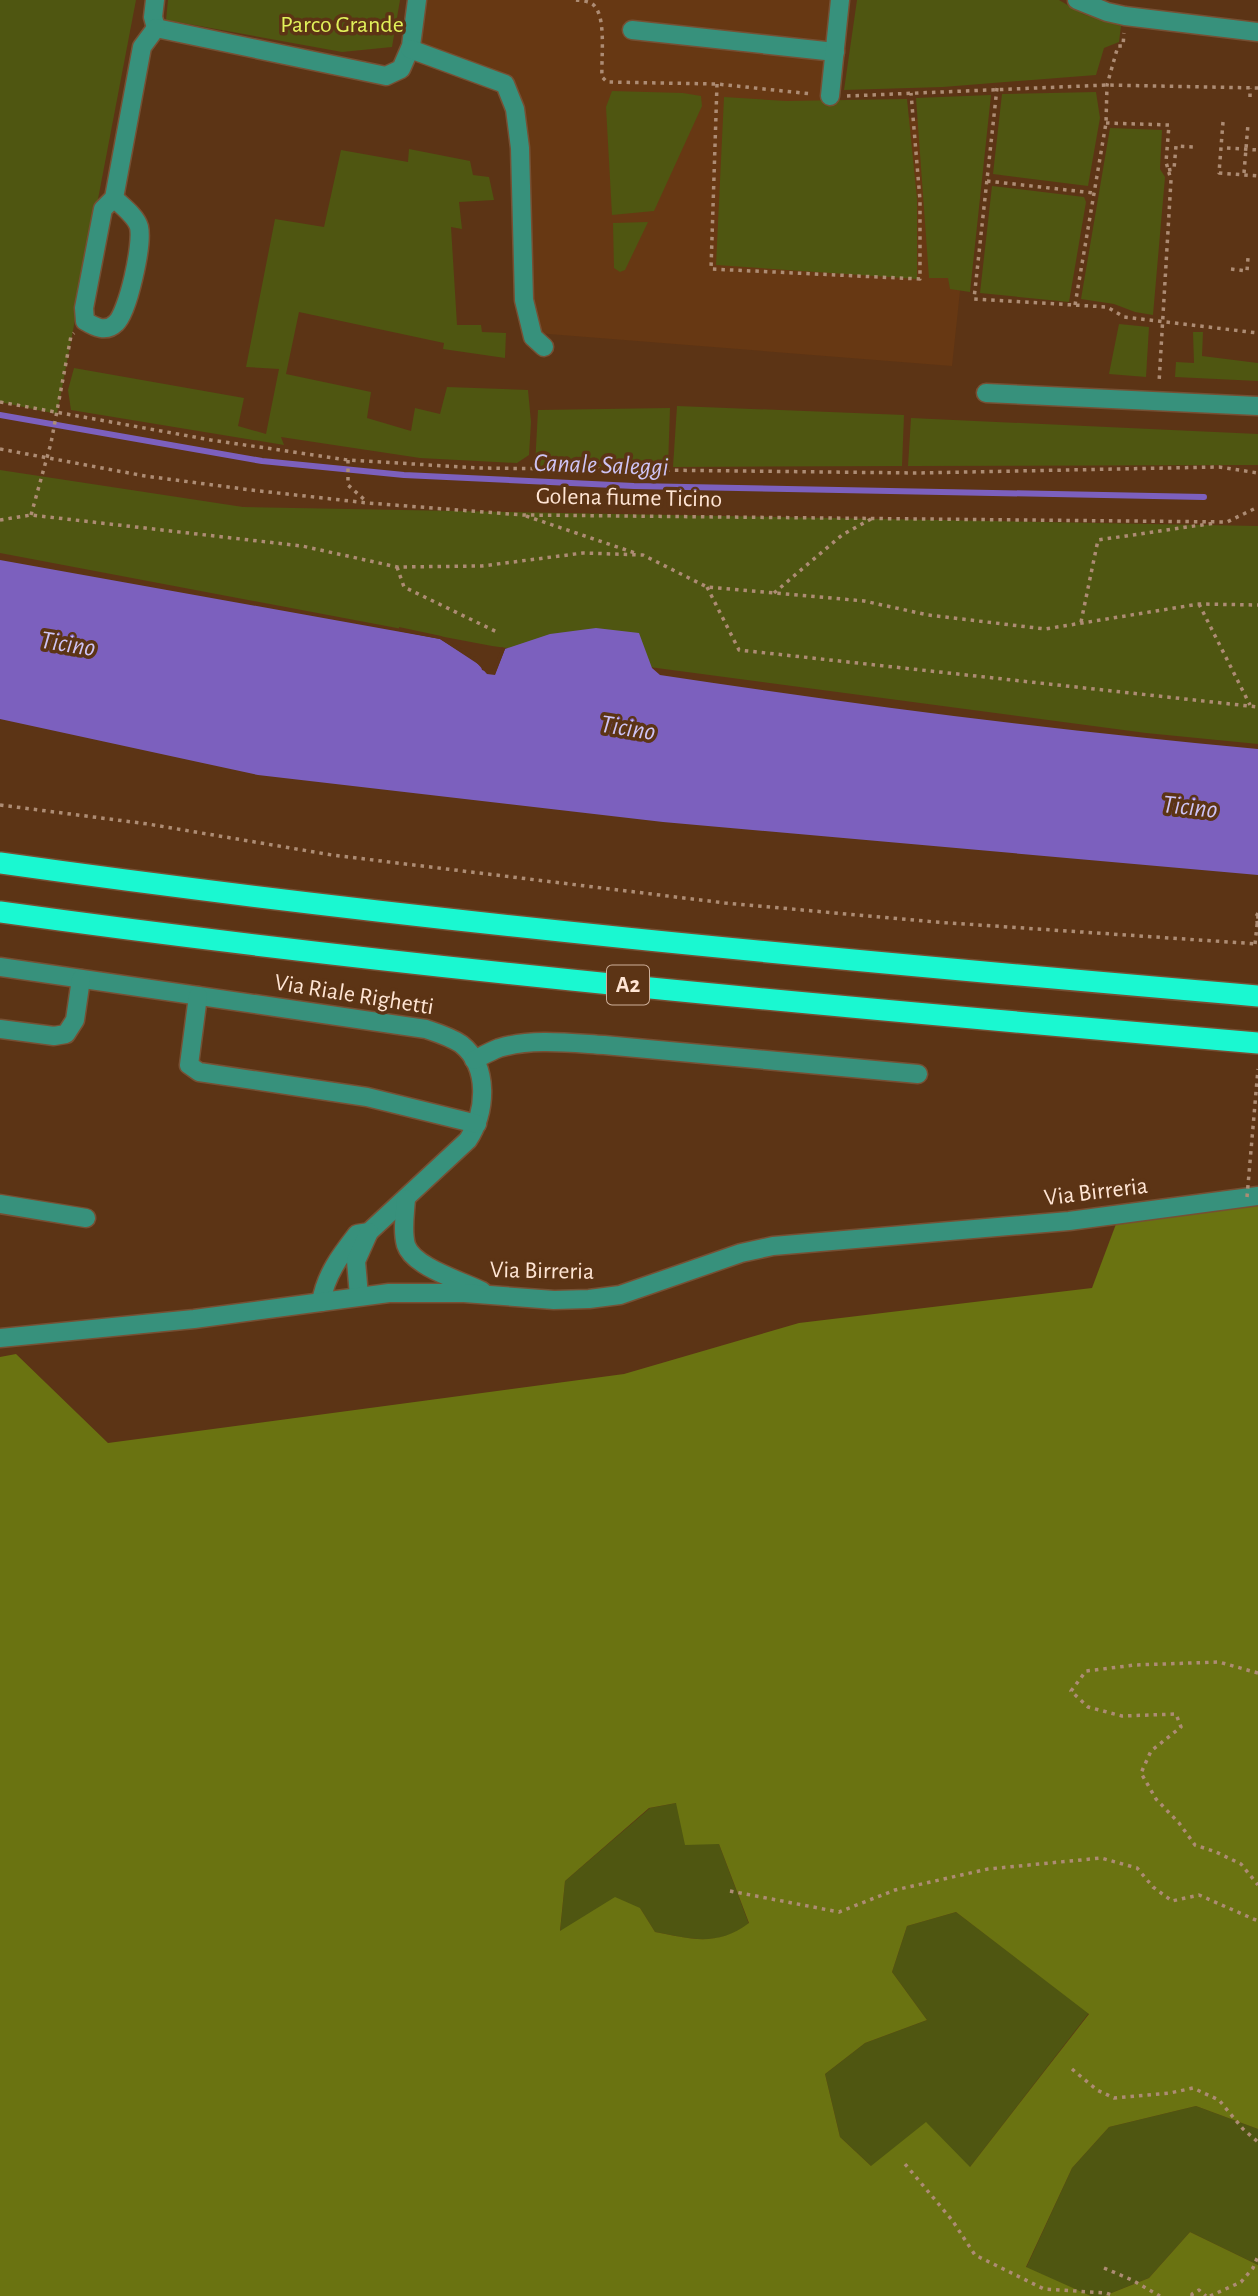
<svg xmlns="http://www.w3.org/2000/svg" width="1258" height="2296" viewBox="0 0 1258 2296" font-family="'Alegreya Sans',sans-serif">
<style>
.built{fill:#673813}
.green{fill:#4f5611}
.forest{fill:#6a7311;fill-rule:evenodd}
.water{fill:#7c60be}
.pier{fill:#5c3415}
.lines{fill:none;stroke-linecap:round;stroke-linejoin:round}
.stream{stroke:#7c60be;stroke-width:6}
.minor-casing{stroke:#765034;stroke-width:21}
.highway-casing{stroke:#765034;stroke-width:24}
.path{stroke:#ad8c74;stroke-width:3.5;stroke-dasharray:3.5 5;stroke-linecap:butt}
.minor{stroke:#37917c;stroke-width:18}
.highway{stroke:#1af8d1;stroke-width:21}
.path-bridge{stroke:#ad8c74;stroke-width:3.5;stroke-dasharray:3.5 5;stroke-linecap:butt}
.labels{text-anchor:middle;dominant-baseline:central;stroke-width:7;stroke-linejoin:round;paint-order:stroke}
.shield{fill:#5c3415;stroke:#ceb09b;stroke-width:2}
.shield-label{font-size:23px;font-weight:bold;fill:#ffe5d4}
.park-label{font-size:24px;fill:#e1f15a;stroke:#5c3415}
.street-label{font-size:24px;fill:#ffe5d4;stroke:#5c3415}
.water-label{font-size:26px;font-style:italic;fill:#cec3f4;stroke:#5c3415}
</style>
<rect width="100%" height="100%" fill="#5c3415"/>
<!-- built -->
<polygon class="built" points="425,0 835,0 824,99 977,132 952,366 536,333 520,91 410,54"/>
<!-- green -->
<g class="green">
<polygon points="0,0 136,0 57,414 0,402"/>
<polygon points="168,0 400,0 392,47 342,52 166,20"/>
<polygon points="857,0 1059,0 1083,14 1121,26 1119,42 1104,48 1096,75 943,87 844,90"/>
<polygon points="612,91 683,93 701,96 702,106 654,211 612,215 606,107"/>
<polygon points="1096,92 1100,118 1088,186 993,174 1002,94"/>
<polygon points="991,95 970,292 950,289 948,278 929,278 916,98"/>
<polygon points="724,97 786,101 907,99 917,199 917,279 716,265"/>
<polygon points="1110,128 1162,130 1160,169 1165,177 1153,315 1135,312 1114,304 1081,299"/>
<polygon points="409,149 470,161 473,175 489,177 494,200 459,202 462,229 451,227 457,325 481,325 482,332 506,333 505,358 443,349 444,343 299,312 286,374 371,392 367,418 411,431 415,408 440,414 447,387 528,390 531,422 529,455 517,463 420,458 281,437 284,445 71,410 68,390 74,368 244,398 238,426 266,434 279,369 246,367 275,219 324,227 341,150 408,162"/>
<polygon points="992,186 1084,197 1086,202 1069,302 980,293"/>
<polygon points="648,222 625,270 620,272 614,268 613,223"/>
<polygon points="1119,324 1149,327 1146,377 1109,374"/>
<polygon points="1193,332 1203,332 1202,356 1258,363 1258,381 1175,377 1176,362 1194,363"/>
<polygon points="677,406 904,415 902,466 673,467"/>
<polygon points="670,408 668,467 535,466 538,410"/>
<polygon points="911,418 1258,434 1258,465 908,466"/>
<polygon points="0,470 243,507 1258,526 1258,744 1146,733 492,646 0,553"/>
<path d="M 676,1803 L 719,1844 L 749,1924 C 717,1947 691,1939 655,1932 L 640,1908 L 560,1932 L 565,1881 L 650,1808 Z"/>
<polygon points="956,1912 1089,2013 970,2167 871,2166 840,2137 825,2074 865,2043 927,2020 892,1972 907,1926"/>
<polygon points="1196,2106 1258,2129 1258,2265 1190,2232 1149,2278 1104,2296 1091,2296 1026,2268 1072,2168 1109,2127"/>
</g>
<!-- forest -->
<g class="forest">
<path d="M 1258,1196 L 1258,2129 L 1196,2106 L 1109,2127 L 1072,2168 L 1026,2267 L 1091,2296 L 0,2296 L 0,1357 L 16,1354 L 108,1443 L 624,1374 L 799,1323 L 1092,1288 L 1119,1216 ZM 676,1803 L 685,1845 L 719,1844 L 749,1923 C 717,1947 691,1939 655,1932 L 640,1908 L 615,1897 L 560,1931 L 565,1881 L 649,1808 ZM 956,1912 L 1089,2014 L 970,2167 L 926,2122 L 871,2166 L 840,2137 L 825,2074 L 865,2043 L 927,2020 L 892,1972 L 907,1926 Z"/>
<polygon points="1190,2232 1258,2265 1258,2296 1104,2296 1149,2278"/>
</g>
<!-- water -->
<path class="water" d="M 0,560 L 440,639 L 481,666 L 482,670 L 495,674 L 505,649 L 550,634 L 596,628 L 639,633 L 652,668 L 660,675 C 858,705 1058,731 1258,749 L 1258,875 L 663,822 L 258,775 L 0,719 Z"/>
<!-- pier -->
<polygon class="pier" points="399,627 441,636 477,658 489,671 492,671 502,647 505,649 495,675 487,674 475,661 440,639 399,631"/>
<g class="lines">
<!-- stream -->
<polyline class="stream" points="0,415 262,461 404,475 634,486 1204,497"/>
<defs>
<g id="minor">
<polyline points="155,0 153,17 156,28"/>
<polyline points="1077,0 1107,12 1125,16 1258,32"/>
<polyline points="156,28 386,76 401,69 411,46 417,0"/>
<polyline points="632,30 835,52"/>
<polyline points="410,49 505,84 515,109 520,148 524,300 533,337 544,347"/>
<polyline points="830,96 840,0"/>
<path d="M 114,198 C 122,206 136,216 139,227 C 143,244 128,312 116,323 C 106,333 95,327 85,321 L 84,308 L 103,209 L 114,198 L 142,47 L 156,28"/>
<polyline points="986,393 1258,406"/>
<path d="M 0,967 L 426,1029 C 438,1033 451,1037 461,1044 C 490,1067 486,1112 468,1140 L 369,1232 L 357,1234 C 340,1256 326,1274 321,1302"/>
<polyline points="198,996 189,1065 199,1072 367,1097 477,1124"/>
<polyline points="0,1029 54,1036 66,1034 75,1020 81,979"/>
<path d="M 474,1060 C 482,1056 491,1051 499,1048 C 532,1038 571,1043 604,1045 L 918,1074"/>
<path d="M 406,1199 C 405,1214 402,1231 406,1245 C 413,1267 462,1281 482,1291"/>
<polyline points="0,1204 86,1218"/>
<polyline points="359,1296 356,1261 369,1232"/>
<polyline points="0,1338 194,1319 389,1293 464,1293 554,1300 589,1299 620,1295 741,1253 773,1246 1069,1221 1258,1196"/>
</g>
<g id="highway">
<path d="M 0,863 C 418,922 838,960 1258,996"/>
<path d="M 0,912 C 417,970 838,1007 1258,1043"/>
</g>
</defs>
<!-- minor casing -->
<use href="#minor" class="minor-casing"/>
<!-- highway casing -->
<use href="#highway" class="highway-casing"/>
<!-- path -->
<g class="path">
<path d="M 576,0 C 583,1 592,1 596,8 C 606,22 601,60 602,77 L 607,82 L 717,84 L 812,94"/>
<polyline points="717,84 711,269 920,279 920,200 911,93"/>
<polyline points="997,88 974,299 1107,307 1124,317 1258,333"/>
<polyline points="847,96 1107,85 1258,88"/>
<polyline points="1250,97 1250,88"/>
<polyline points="1223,122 1219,173 1258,176"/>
<polyline points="1106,123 1169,125 1166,162 1171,180 1159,383"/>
<polyline points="1227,148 1258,150"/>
<polyline points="1168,170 1174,169 1176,146 1195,147"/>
<polyline points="1244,173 1248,124"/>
<polyline points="987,181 1094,193"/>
<polyline points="1231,269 1247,271 1248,258"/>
<polyline points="1075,305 1106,123 1107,85 1118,46 1123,46 1124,33"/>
<polyline points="0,402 211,440 348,460 479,468 916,473 1219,467 1258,473"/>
<polyline points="0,449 145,476 251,490 368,503 523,515 1227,522 1258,507"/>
<polyline points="348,460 348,485 367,502"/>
<polyline points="31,515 51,443 71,336 74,333"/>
<polyline points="526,516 638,554"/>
<polyline points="0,520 31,515 302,546 397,567 482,566 583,553 643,555 707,587 864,601 928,615 1045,629 1199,604 1258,605"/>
<polyline points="397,567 404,587 499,633"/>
<polyline points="707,587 739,650 1258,707"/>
<polyline points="774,593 842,535 871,519"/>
<polyline points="1199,604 1250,705"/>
<polyline points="1081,622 1098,540 1215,523"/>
<polyline points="0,805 148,824 332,855 725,903 935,922 1258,944"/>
<polyline points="1255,944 1258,916"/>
<polyline points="1258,1673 1219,1662 1135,1665 1086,1671 1071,1691 1088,1707 1122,1716 1176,1714 1181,1727 1151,1751 1141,1773 1156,1799 1179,1823 1195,1845 1216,1852 1241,1864 1258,1885"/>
<polyline points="730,1891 839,1912 895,1890 988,1869 1101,1858 1137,1868 1153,1887 1172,1901 1199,1895 1258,1921"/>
<polyline points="1072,2069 1097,2090 1114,2098 1170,2093 1193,2088 1219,2100 1243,2129 1258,2142"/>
<polyline points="905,2164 952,2220 975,2255 1044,2289 1106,2293 1115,2296"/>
<polyline points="1104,2268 1132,2280 1160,2296"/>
<polyline points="1192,2296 1192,2294 1199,2290 1206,2296"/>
<polyline points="1210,2296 1241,2282 1253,2268 1258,2256"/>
</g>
<!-- minor -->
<use href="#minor" class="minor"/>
<!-- highway -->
<use href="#highway" class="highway"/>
<!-- path-bridge -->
<g class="path-bridge">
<polyline points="1258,913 1256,917 1258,926"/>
<polyline points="1247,1197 1258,1069"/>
</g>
</g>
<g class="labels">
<!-- shield labels -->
<rect class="shield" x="607" y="965.5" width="42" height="39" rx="5"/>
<g class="shield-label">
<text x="628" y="985">A2</text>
</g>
<!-- park labels -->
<g class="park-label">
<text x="342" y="25">Parco Grande</text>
</g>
<!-- street labels -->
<g class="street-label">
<text transform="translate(629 498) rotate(1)">Golena fiume Ticino</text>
<text transform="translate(354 995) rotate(9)">Via Riale Righetti</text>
<text transform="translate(1096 1192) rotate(-7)">Via Birreria</text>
<text transform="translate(542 1271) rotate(1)">Via Birreria</text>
</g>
<!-- water labels -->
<g class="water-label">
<text transform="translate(601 465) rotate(2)">Canale Saleggi</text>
<text transform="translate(68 644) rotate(9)">Ticino</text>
<text transform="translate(628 728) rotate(9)">Ticino</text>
<text transform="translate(1190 807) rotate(6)">Ticino</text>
</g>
</g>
</svg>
